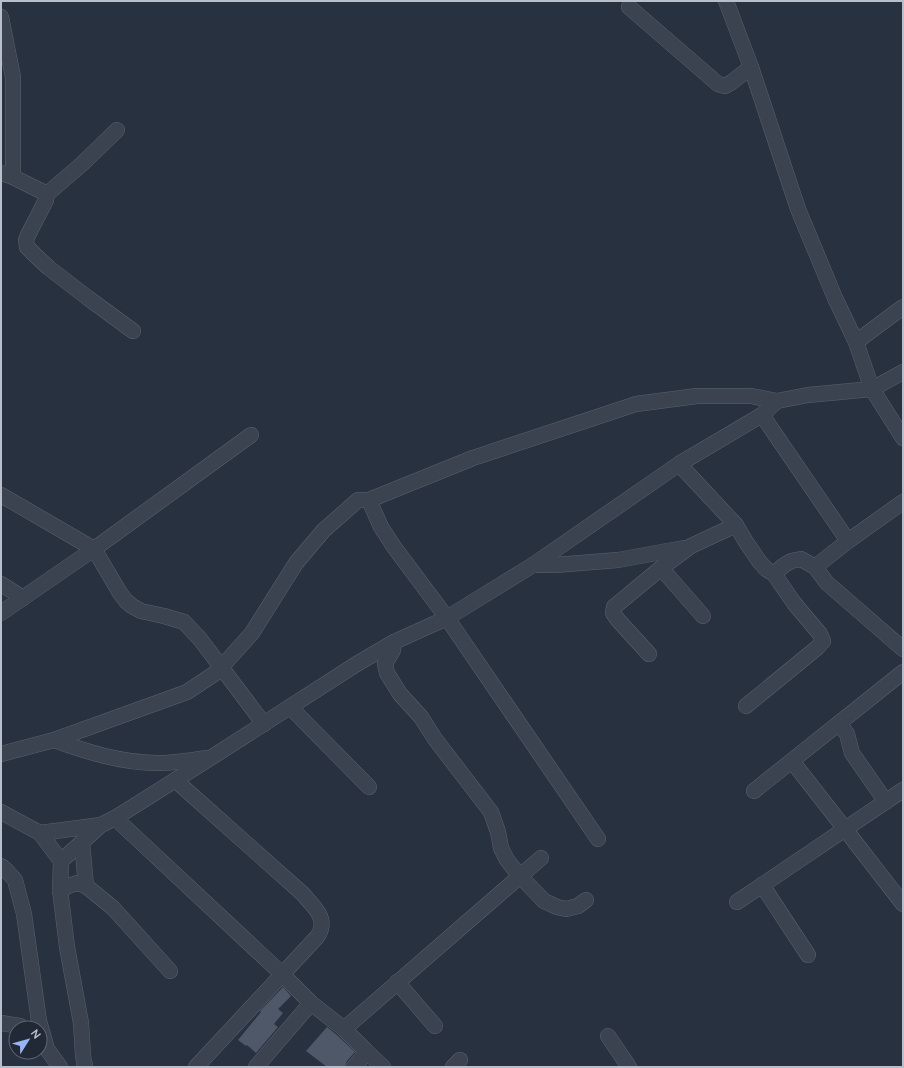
<svg xmlns="http://www.w3.org/2000/svg" width="904" height="1068" viewBox="0 0 904 1068" font-family="Raleway,sans-serif">
<style>
.building{fill:#4e5869}
.lines{fill:none;stroke-linecap:round;stroke-linejoin:round}
.minor-casing{stroke:#5a616d;stroke-width:16}
.minor{stroke:#3c4350;stroke-width:15}
</style>
<rect width="100%" height="100%" fill="#283140"/>
<!-- building -->
<g class="building">
<polygon points="283,987 291,996 278,1009 283,1013 274,1024 278,1027 256,1053 247,1045 246,1046 238,1040 261,1012 260,1011"/>
<polygon points="327,1027 338,1036 355,1052 347,1061 345,1067 327,1067 306,1051"/>
</g>
<g class="lines">
<defs>
<g id="minor">
<polyline points="726,1 751,67 798,209 835,298 856,342 872,389 903,438"/>
<polyline points="629,7 718,84 725,86 732,82 751,67"/>
<polyline points="1,17 13,77 13,177"/>
<polyline points="117,130 82,164 47,194 46,200 28,235 26,240 27,247 36,256 49,268 88,298 133,331"/>
<polyline points="1,173 13,177 47,194"/>
<polyline points="856,342 903,307"/>
<polyline points="762,415 848,541"/>
<polyline points="679,464 736,525 746,542 759,561 766,569 774,574 783,566 791,561 801,559 815,567 827,583 903,649"/>
<polyline points="1,495 94,549 120,593 126,601 132,606 141,611 164,616 184,622 200,639 264,724"/>
<polyline points="369,500 473,458 636,404 697,396 751,396 777,401"/>
<polyline points="533,565 555,565 618,560 684,548"/>
<polyline points="815,567 848,541 903,502"/>
<polyline points="661,568 703,616"/>
<polyline points="1,584 23,598"/>
<polyline points="1,613 94,549 251,435"/>
<polyline points="394,642 393,650 385,664 387,673 400,694 421,717 435,739 491,812 498,832 501,848 507,860 520,876 544,901 557,907 566,909 578,906 586,900"/>
<polyline points="649,654 618,620 613,613 614,607 661,568 691,546 736,525"/>
<polyline points="746,706 818,647 823,641 820,634 794,603 774,574"/>
<polyline points="290,707 369,787"/>
<polyline points="839,723 847,734 852,753 886,802"/>
<path d="M 54,740 C 87,752 122,763 158,763 C 175,763 191,760 207,758"/>
<polyline points="1,754 54,740 187,692 217,672 252,633 296,563 324,530 358,500 369,500 381,527 394,547 447,618 598,839"/>
<polyline points="792,761 845,829 903,904"/>
<path d="M 175,780 L 303,894 C 310,903 325,915 321,928 C 321,931 319,934 317,937 L 196,1067"/>
<polyline points="754,791 903,672"/>
<polyline points="1,812 40,833 61,861 60,890 67,947 81,1023 83,1056 85,1066 84,1067"/>
<polyline points="115,818 282,974 311,1003 344,1029 367,1052 383,1067"/>
<polyline points="40,833 101,825"/>
<polyline points="82,842 86,886"/>
<polyline points="61,861 101,825 115,818 212,757 355,665 394,642 447,618 533,565 679,464 762,415 777,401 808,395 872,389 903,372"/>
<polyline points="1,866 7,871 15,880 24,914 39,1021 47,1049 60,1067"/>
<polyline points="762,885 808,955"/>
<polyline points="60,890 68,886 77,883 86,886 113,908 170,971"/>
<polyline points="737,902 903,790"/>
<polyline points="397,982 435,1026"/>
<polyline points="1,1023 20,1026"/>
<polyline points="344,1029 541,858"/>
<polyline points="608,1036 629,1067"/>
<polyline points="256,1067 311,1003"/>
<polyline points="354,1067 367,1052"/>
<polyline points="453,1067 460,1060"/>
</g>
</defs>
<!-- minor casing -->
<use href="#minor" class="minor-casing"/>
<!-- minor -->
<use href="#minor" class="minor"/>
</g>
<!-- border -->
<rect width="904" height="1068" fill="none" stroke="#b9bfca" stroke-width="4"/>
<!-- north arrow -->
<g transform="translate(28 1040) rotate(53)"><circle r="19" fill="#212836" stroke="#5e6471"/>
<path d="M0-3L7 15L0 10L-7 15Z" fill="#97b5f2"/>
<text y="-6" font-size="11" font-weight="bold" text-anchor="middle" fill="#b9bfca">N</text>
</g>
</svg>
